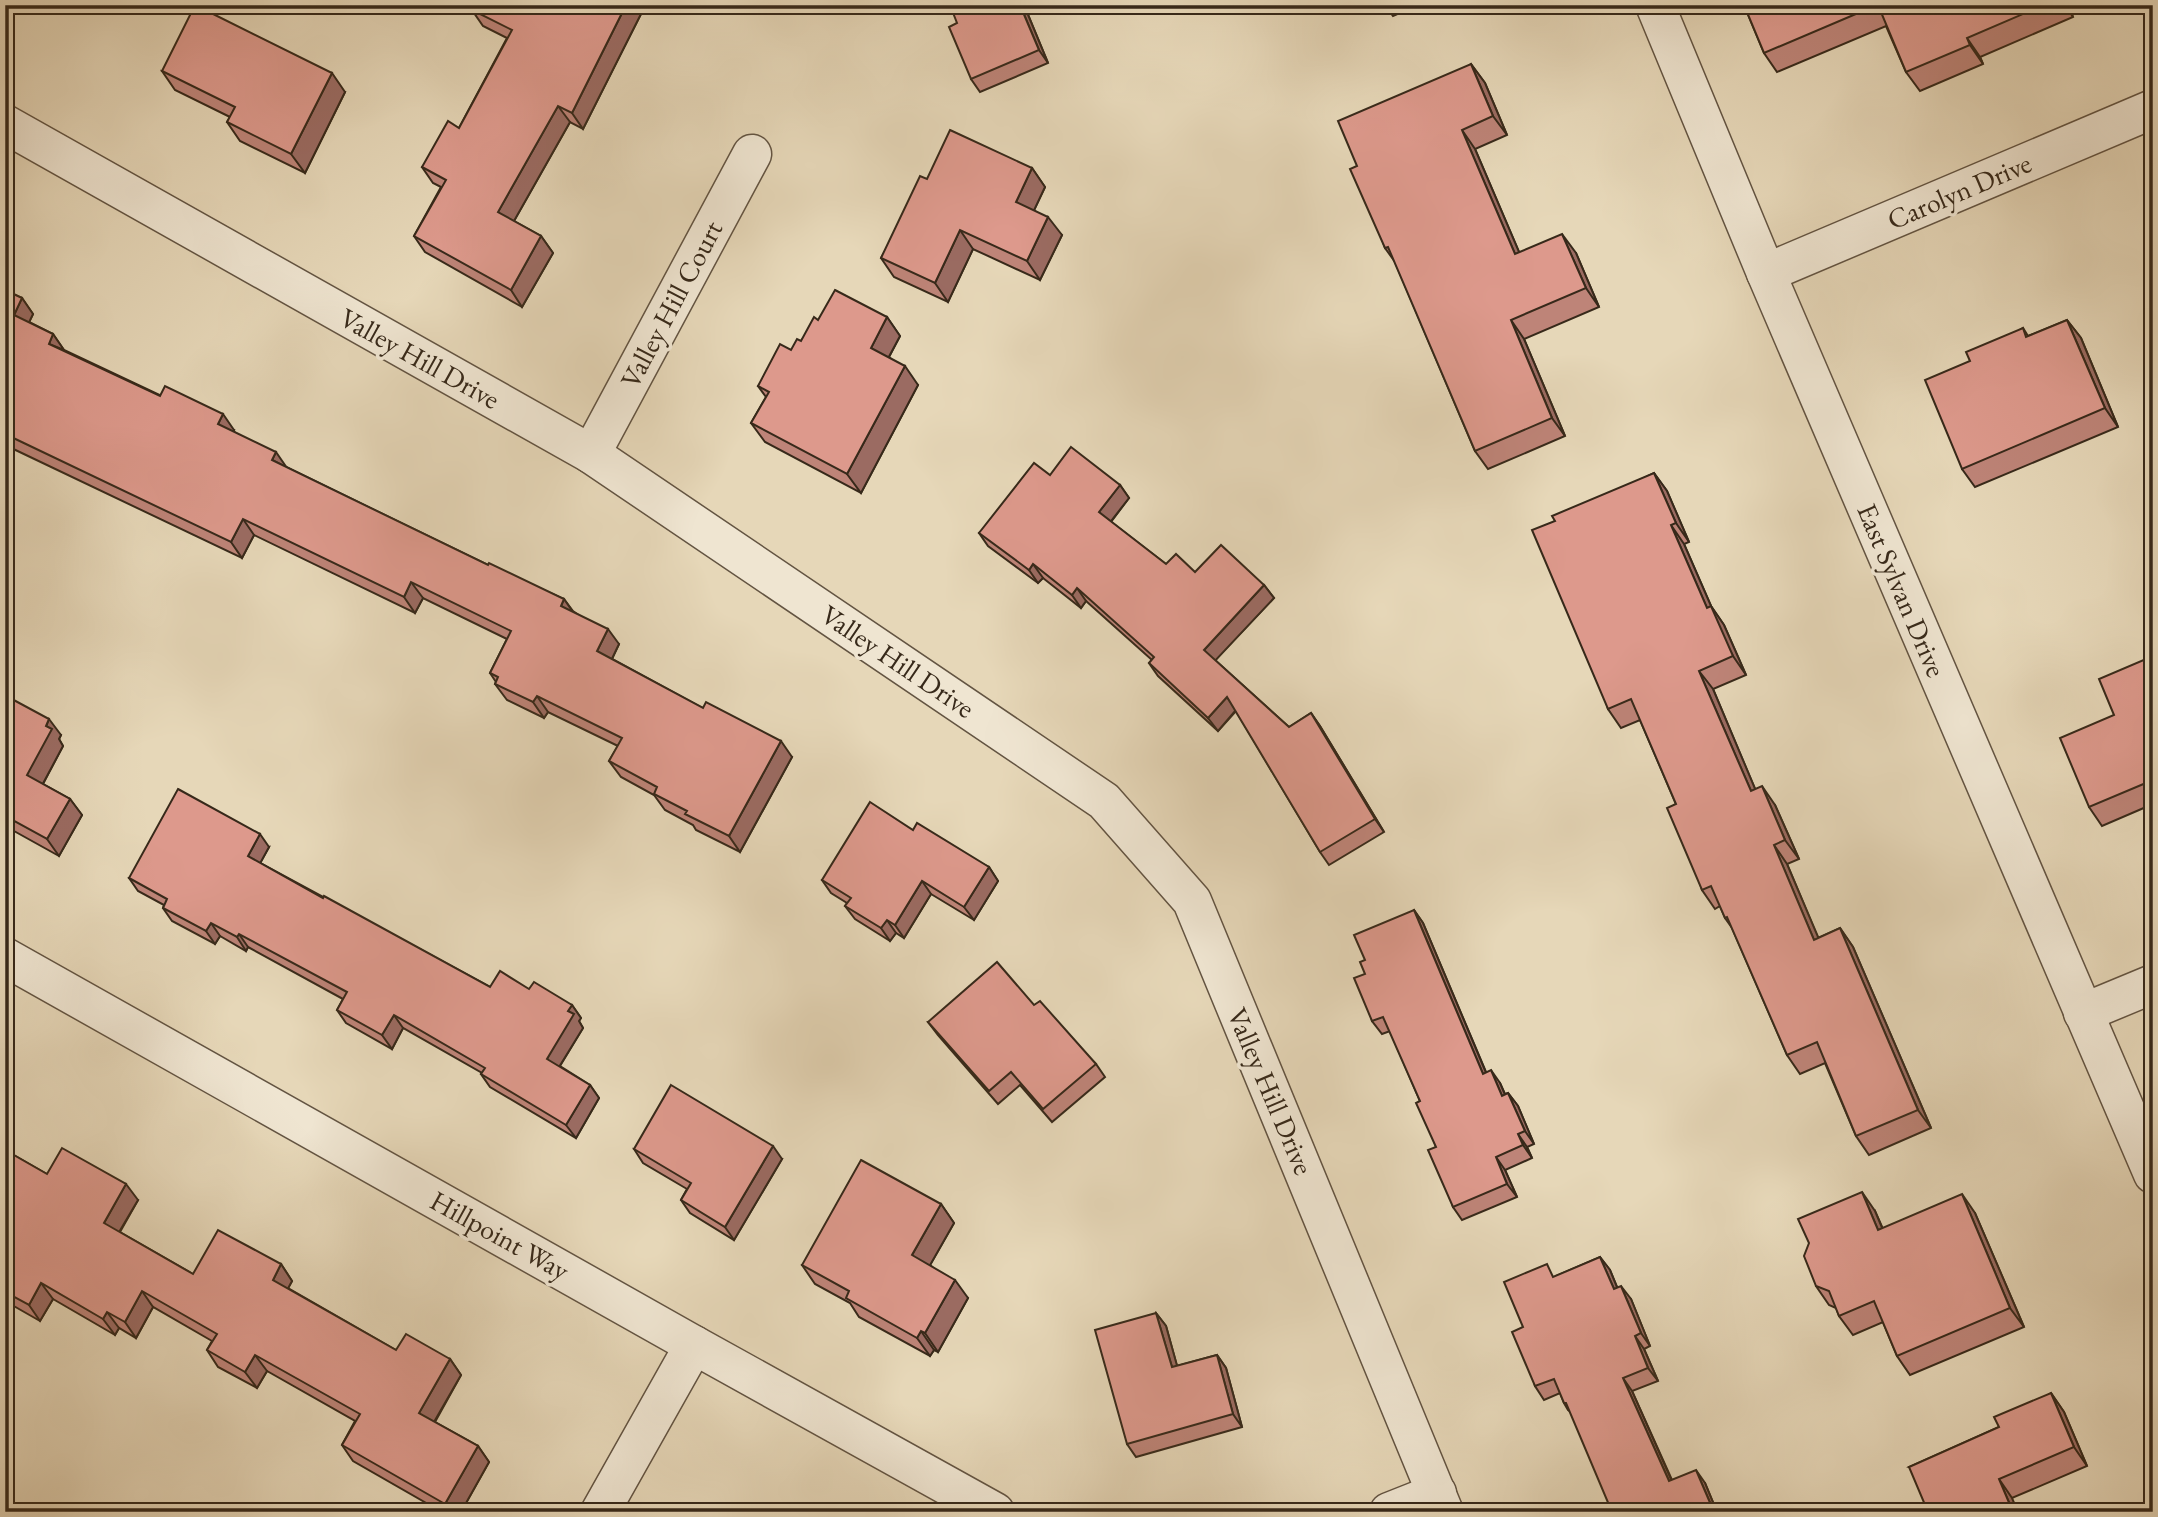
<svg xmlns="http://www.w3.org/2000/svg" width="2158" height="1517" viewBox="0 0 2158 1517" font-family="'EB Garamond',serif">
<style>
.lines{fill:none;stroke-linecap:round;stroke-linejoin:round}
.minor-casing{stroke:#635442;stroke-width:41}
.minor{stroke:#efe5d1;stroke-width:38}
.wall{fill:#be8478;stroke:#37291a;stroke-width:2}
.shaded-wall{fill:#9b6b62;stroke:#37291a;stroke-width:2}
.building{fill:#dd998c;stroke:#37291a;stroke-width:2}
.labels{text-anchor:middle;dominant-baseline:central;stroke-width:7;stroke-linejoin:round;paint-order:stroke}
.street-label{font-size:28px;fill:#37291a;stroke:#efe5d1}
</style>
<rect width="100%" height="100%" fill="#e6d7b8"/>
<filter id="stains"><feTurbulence type="fractalNoise" baseFrequency=".00286" numOctaves="4"/><feColorMatrix values="0 0 0 0 .2 0 0 0 0 .09 0 0 0 0 .02 0 0 0 .5 -.17"/></filter>
<radialGradient id="worn" r=".72"><stop offset=".6" stop-color="#630" stop-opacity="0"/><stop offset="1" stop-color="#630" stop-opacity=".3"/></radialGradient>
<g class="lines">
<defs>
<g id="minor">
<polyline points="1655,5 1766,273 2153,1174"/>
<polyline points="5,124 591,454 1104,801 1192,901 1444,1512"/>
<polyline points="1766,273 2153,109"/>
<polyline points="591,454 752,154"/>
<polyline points="5,957 694,1345 995,1512"/>
<polyline points="2083,1013 2153,984"/>
<polyline points="600,1512 694,1345"/>
<polyline points="1389,1512 1437,1493"/>
</g>
</defs>
<!-- minor casing -->
<use href="#minor" class="minor-casing"/>
<!-- minor -->
<use href="#minor" class="minor"/>
</g>
<!-- wall -->
<g class="wall">
<polygon points="474,5 645,5 645,6 583,129 570,122 514,221 541,236 553,253 522,307 425,252 414,236 441,187 433,183 422,167 459,128 507,38 483,26 472,10"/>
<polygon points="1024,5 1048,63 980,92 971,79"/>
<polygon points="1385,5 1418,5 1393,16"/>
<polygon points="1744,5 2068,5 2073,17 1980,57 1983,64 1920,91 1906,72 1886,26 1777,72 1764,53"/>
<polygon points="1471,64 1485,83 1507,135 1475,149 1519,252 1576,253 1599,307 1524,339 1565,436 1488,469 1475,451 1395,262 1385,248 1357,166"/>
<polygon points="162,71 345,92 305,173 240,141 227,122 230,117 175,90"/>
<polygon points="1032,168 1045,187 1034,210 1062,235 1040,280 973,249 948,302 894,277 881,258 927,179"/>
<polygon points="5,290 22,298 33,314 29,322 53,334 64,350 234,430 233,431 286,467 488,565 564,599 573,611 619,644 612,659 792,757 740,852 696,830 693,825 665,810 654,795 621,777 609,761 618,746 548,712 544,718 507,700 495,684 496,682 490,673 507,639 423,598 415,613 254,535 242,558 5,445"/>
<polygon points="887,317 900,336 889,357 918,385 861,493 765,442 751,423 766,397 758,386 801,341 818,320"/>
<polygon points="2067,320 2081,338 2118,427 1975,487 1962,469 1970,361 2023,328 2028,336"/>
<polygon points="1654,473 1667,491 1689,542 1684,544 1711,606 1724,625 1746,675 1713,689 1755,789 1775,805 1799,859 1787,864 1818,938 1840,928 1853,947 1931,1128 1869,1155 1856,1136 1825,1063 1800,1074 1787,1055 1732,928 1725,918 1720,906 1715,909 1702,890 1676,804 1640,720 1621,728 1608,709 1555,521"/>
<polygon points="1050,475 1120,485 1129,498 1111,522 1166,564 1195,572 1264,585 1274,598 1215,660 1289,727 1311,713 1320,726 1384,832 1329,865 1320,852 1236,711 1218,731 1158,676 1149,663 1152,660 1086,601 1081,608 1043,578 1038,583 988,546 979,533"/>
<polygon points="2153,656 2153,804 2102,826 2089,807"/>
<polygon points="5,704 61,735 59,739 63,746 43,784 70,799 82,815 59,856 5,826"/>
<polygon points="913,830 989,867 998,881 974,920 931,894 904,938 896,933 890,941 855,919 845,906 847,903 831,893 822,880"/>
<polygon points="269,847 260,863 490,987 529,989 572,1005 581,1018 579,1021 583,1028 560,1066 590,1085 599,1098 576,1138 490,1087 481,1074 482,1073 403,1028 392,1049 346,1023 337,1010 343,999 248,947 246,951 220,936 215,944 172,921 163,908 164,905 138,891 129,878"/>
<polygon points="1414,910 1423,923 1486,1072 1500,1083 1505,1094 1508,1093 1518,1106 1534,1144 1527,1147 1532,1158 1505,1170 1517,1197 1462,1220 1453,1207 1436,1147 1420,1101 1390,1031 1382,1034 1372,1021 1365,974 1365,960"/>
<polygon points="1034,1005 1096,1064 1105,1077 1052,1122 1020,1085 998,1104 938,1035 928,1022"/>
<polygon points="634,1149 782,1159 734,1240 690,1213 681,1200 687,1189 643,1163"/>
<polygon points="5,1150 47,1174 138,1200 120,1232 193,1274 281,1264 292,1281 288,1288 396,1350 450,1359 461,1375 435,1422 478,1446 489,1462 461,1512 442,1512 353,1461 342,1445 355,1421 267,1371 257,1388 218,1367 207,1350 212,1341 153,1307 136,1338 119,1328 115,1335 53,1299 40,1321 5,1301 5,1247 6,1245 5,1245"/>
<polygon points="941,1204 954,1223 930,1265 968,1298 938,1352 934,1350 930,1356 859,1317 850,1303 815,1284 802,1265"/>
<polygon points="1875,1211 1883,1229 1975,1213 2024,1327 1910,1375 1897,1356 1883,1322 1853,1335 1839,1316 1836,1308 1829,1305 1816,1286"/>
<polygon points="1600,1257 1610,1270 1617,1287 1631,1299 1650,1346 1644,1349 1658,1381 1632,1391 1672,1480 1705,1483 1717,1512 1568,1410 1564,1403 1560,1393 1544,1400 1535,1386 1523,1327 1556,1276"/>
<polygon points="1156,1313 1166,1326 1177,1366 1217,1355 1226,1368 1242,1427 1136,1457 1127,1444"/>
<polygon points="2051,1393 2064,1412 2087,1466 2012,1498 1909,1467 1999,1427"/>
</g>
<!-- shaded-wall -->
<g class="shaded-wall">
<polygon points="626,5 645,5 645,6 583,129 572,113"/>
<polygon points="1020,5 1024,5 1048,63 1039,50"/>
<polygon points="2065,5 2068,5 2073,17"/>
<polygon points="1967,38 1980,57 1983,64 1970,45"/>
<polygon points="1471,64 1485,83 1507,135 1493,116"/>
<polygon points="332,73 345,92 305,173 291,154"/>
<polygon points="558,106 570,122 510,228 498,212"/>
<polygon points="1462,130 1475,149 1528,273 1515,254"/>
<polygon points="1032,168 1045,187 1029,221 1016,202"/>
<polygon points="1048,217 1062,235 1040,280 1027,261"/>
<polygon points="960,230 973,249 948,302 935,283"/>
<polygon points="1562,234 1576,253 1599,307 1586,288"/>
<polygon points="541,236 553,253 522,307 511,290"/>
<polygon points="22,298 33,314 25,331 14,315"/>
<polygon points="887,317 900,336 884,366 871,348"/>
<polygon points="1511,320 1524,339 1565,436 1552,418"/>
<polygon points="2067,320 2081,338 2118,427 2105,408"/>
<polygon points="53,334 64,350 49,344"/>
<polygon points="905,366 918,385 861,493 847,474"/>
<polygon points="223,414 234,430 229,440 218,424"/>
<polygon points="276,452 287,468 272,460"/>
<polygon points="1654,473 1667,491 1689,542 1676,523"/>
<polygon points="1120,485 1129,498 1108,525 1099,512"/>
<polygon points="243,519 254,535 242,558 231,542"/>
<polygon points="1671,525 1684,544 1711,606 1724,625 1746,675 1733,656 1707,608"/>
<polygon points="1033,564 1043,578 1038,583 1029,570"/>
<polygon points="411,582 423,598 415,613 404,597"/>
<polygon points="1264,585 1274,598 1213,663 1204,650"/>
<polygon points="1077,588 1086,601 1081,608 1072,595"/>
<polygon points="564,599 575,615 561,606"/>
<polygon points="608,629 619,644 608,667 597,651"/>
<polygon points="1699,671 1713,689 1764,810 1751,791"/>
<polygon points="537,696 548,712 544,718 533,702"/>
<polygon points="1227,697 1236,710 1218,731 1208,718"/>
<polygon points="1311,713 1320,726 1384,832 1375,819"/>
<polygon points="49,719 61,735 59,739 63,746 39,791 27,775"/>
<polygon points="781,741 792,757 740,852 729,836"/>
<polygon points="1762,786 1775,805 1799,859 1785,840"/>
<polygon points="70,799 82,815 59,856 47,839"/>
<polygon points="260,834 269,847 257,869 248,856"/>
<polygon points="1774,845 1787,864 1827,958 1814,940"/>
<polygon points="989,867 998,881 974,920 964,907"/>
<polygon points="922,881 931,894 904,938 895,925"/>
<polygon points="1414,910 1423,923 1492,1087 1483,1074"/>
<polygon points="887,920 896,933 890,941 881,928"/>
<polygon points="211,923 220,936 215,944 206,931"/>
<polygon points="1840,928 1853,947 1931,1128 1918,1110"/>
<polygon points="239,934 248,947 246,951 237,937"/>
<polygon points="572,1005 581,1018 579,1021 583,1028 556,1072 547,1059 568,1011"/>
<polygon points="394,1015 403,1028 392,1049 382,1035"/>
<polygon points="1491,1070 1500,1083 1511,1109 1502,1096"/>
<polygon points="590,1085 599,1098 576,1138 566,1125"/>
<polygon points="1508,1093 1518,1106 1534,1144 1525,1131"/>
<polygon points="1518,1134 1527,1147 1532,1158 1523,1145"/>
<polygon points="773,1146 782,1159 734,1240 725,1227"/>
<polygon points="1496,1157 1505,1170 1517,1197 1507,1184"/>
<polygon points="126,1184 138,1200 115,1239 104,1223"/>
<polygon points="1862,1192 1875,1211 1891,1249 1878,1230"/>
<polygon points="1962,1194 1975,1213 2024,1327 2010,1308"/>
<polygon points="941,1204 954,1223 925,1274 912,1255"/>
<polygon points="1600,1257 1610,1270 1623,1302 1614,1289"/>
<polygon points="281,1264 292,1281 284,1296 273,1280"/>
<polygon points="955,1280 968,1298 938,1352 925,1333"/>
<polygon points="41,1283 53,1299 40,1321 29,1305"/>
<polygon points="1621,1286 1631,1299 1650,1346 1641,1333"/>
<polygon points="142,1291 153,1307 136,1338 125,1322"/>
<polygon points="107,1312 119,1328 115,1335 103,1319"/>
<polygon points="1156,1313 1166,1326 1181,1380 1172,1367"/>
<polygon points="921,1331 934,1350 930,1356 917,1338"/>
<polygon points="1635,1336 1644,1349 1658,1381 1648,1368"/>
<polygon points="255,1355 267,1371 257,1388 245,1372"/>
<polygon points="1217,1355 1226,1368 1242,1427 1233,1414"/>
<polygon points="450,1359 461,1375 430,1429 419,1413"/>
<polygon points="1623,1378 1632,1391 1678,1495 1669,1481"/>
<polygon points="2051,1393 2064,1412 2087,1466 2074,1447"/>
<polygon points="478,1446 489,1462 461,1512 450,1512 445,1504"/>
<polygon points="1696,1470 1705,1483 1717,1512 1714,1512"/>
<polygon points="1999,1479 2012,1498 2018,1512 2013,1512"/>
</g>
<!-- building -->
<g class="building">
<polygon points="195,5 332,73 291,154 227,122 235,107 162,71"/>
<polygon points="474,5 626,5 572,113 558,106 498,212 541,236 511,290 414,236 446,180 422,167 448,121 459,128 512,30 472,10"/>
<polygon points="950,5 1020,5 1039,50 971,79 949,27 957,23"/>
<polygon points="1744,5 1877,5 1764,53"/>
<polygon points="1878,5 2044,5 1967,38 1970,45 1906,72"/>
<polygon points="1471,64 1493,116 1462,130 1515,254 1562,234 1586,288 1511,320 1552,418 1475,451 1388,247 1385,248 1350,169 1357,166 1338,121"/>
<polygon points="950,130 1032,168 1016,202 1048,217 1027,261 960,230 935,283 881,258 920,176 927,179"/>
<polygon points="2153,289 2153,309 2146,292"/>
<polygon points="5,290 22,298 14,315 53,334 49,344 160,396 165,386 223,414 218,424 276,452 272,460 488,565 489,563 564,599 561,606 608,629 597,651 703,708 706,702 781,741 729,836 685,814 687,811 654,794 657,787 609,761 622,738 537,696 533,702 495,684 498,677 490,673 511,631 411,582 404,597 243,519 231,542 5,434"/>
<polygon points="835,290 887,317 871,348 905,366 847,474 751,423 769,392 758,386 780,344 791,350 797,339 801,341 814,317 818,320"/>
<polygon points="2067,320 2105,408 1962,469 1925,380 1970,361 1966,352 2023,328 2026,337"/>
<polygon points="1071,447 1120,485 1099,512 1166,564 1176,554 1195,572 1221,545 1264,585 1204,650 1289,727 1311,713 1375,819 1320,852 1227,697 1208,718 1149,663 1154,657 1077,588 1072,595 1033,564 1029,570 979,533 1034,463 1050,475"/>
<polygon points="1654,473 1676,523 1671,525 1707,608 1711,606 1733,656 1699,671 1751,791 1762,786 1785,840 1774,845 1814,940 1840,928 1918,1110 1856,1136 1817,1042 1787,1055 1727,917 1725,918 1711,886 1702,890 1667,808 1676,804 1631,699 1608,709 1532,530 1555,521 1552,516"/>
<polygon points="2153,656 2153,780 2089,807 2060,738 2114,715 2099,679"/>
<polygon points="10,698 49,719 46,726 52,729 27,775 70,799 47,839 5,816 5,704 7,705"/>
<polygon points="178,789 260,834 248,856 323,898 324,896 490,987 500,971 529,989 534,982 572,1005 568,1011 574,1014 547,1059 590,1085 566,1125 481,1074 485,1068 394,1015 382,1035 337,1010 347,992 239,934 237,937 211,923 206,931 163,908 167,899 129,878"/>
<polygon points="870,802 913,830 917,823 989,867 964,907 922,881 895,925 887,920 881,928 845,906 851,898 822,880"/>
<polygon points="1414,910 1483,1074 1491,1070 1502,1096 1508,1093 1525,1131 1518,1134 1523,1145 1496,1157 1507,1184 1453,1207 1428,1150 1436,1147 1416,1103 1420,1101 1383,1017 1372,1021 1354,978 1365,974 1360,962 1365,960 1354,935"/>
<polygon points="997,962 1034,1005 1040,1001 1096,1064 1043,1109 1011,1072 989,1091 928,1022"/>
<polygon points="671,1085 773,1146 725,1227 681,1200 691,1183 634,1149"/>
<polygon points="62,1148 126,1184 104,1223 193,1274 218,1230 281,1264 273,1280 396,1350 406,1334 450,1359 419,1413 478,1446 445,1504 342,1445 360,1414 255,1355 245,1372 207,1350 217,1334 142,1291 125,1322 107,1312 103,1319 41,1283 29,1305 5,1292 5,1247 10,1238 5,1235 5,1150 47,1174"/>
<polygon points="861,1160 941,1204 912,1255 955,1280 925,1333 921,1331 917,1338 846,1298 849,1291 802,1265"/>
<polygon points="1862,1192 1878,1230 1962,1194 2010,1308 1897,1356 1874,1301 1839,1316 1829,1291 1816,1286 1804,1256 1809,1243 1798,1219"/>
<polygon points="1600,1257 1614,1289 1621,1286 1641,1333 1635,1336 1648,1368 1623,1378 1669,1481 1696,1470 1714,1512 1612,1512 1566,1403 1564,1403 1554,1379 1535,1386 1512,1332 1523,1327 1504,1282 1547,1264 1553,1277"/>
<polygon points="1156,1313 1172,1367 1217,1355 1233,1414 1127,1444 1095,1330"/>
<polygon points="2051,1393 2074,1447 1999,1479 2013,1512 1928,1512 1909,1467 1999,1427 1994,1417"/>
</g>
<g class="labels">
<!-- street labels -->
<g class="street-label">
<text transform="translate(1959 191) rotate(-23)">Carolyn Drive</text>
<text transform="translate(671 304) rotate(-62)">Valley Hill Court</text>
<text transform="translate(420 358) rotate(29)">Valley Hill Drive</text>
<text transform="translate(1902 590) rotate(67)">East Sylvan Drive</text>
<text transform="translate(898 661) rotate(34)">Valley Hill Drive</text>
<text transform="translate(1271 1091) rotate(67)">Valley Hill Drive</text>
<text transform="translate(500 1235) rotate(29)">Hillpoint Way</text>
</g>
</g>
<!-- margin -->
<rect width="2158" height="1517" fill="none" stroke="#e6d7b8" stroke-width="28"/>
<rect x="7" y="7" width="2144" height="1503" fill="none" stroke="#37291a" stroke-width="3.5"/>
<rect x="14" y="14" width="2130" height="1489" fill="none" stroke="#37291a" stroke-width="2"/>
<rect width="100%" height="100%" filter="url(#stains)"/>
<rect width="100%" height="100%" fill="url(#worn)"/>
</svg>
